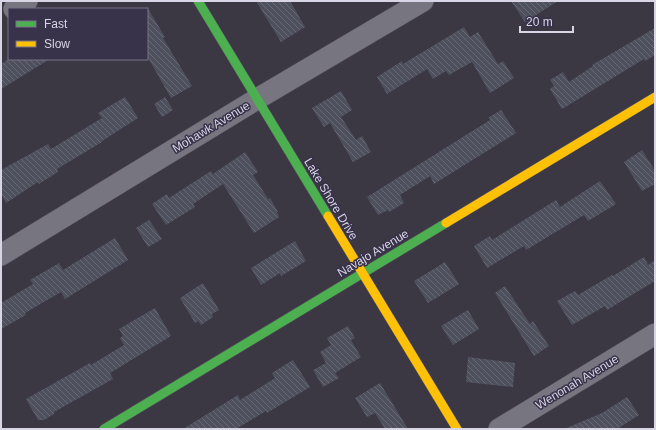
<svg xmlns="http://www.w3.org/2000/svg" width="656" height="430" viewBox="0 0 656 430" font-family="Helvetica,sans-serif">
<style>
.building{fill:url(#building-back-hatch)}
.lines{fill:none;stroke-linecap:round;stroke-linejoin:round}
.street-casing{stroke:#57545f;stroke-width:22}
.fast-casing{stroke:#57545f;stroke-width:10}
.slow-casing{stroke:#57545f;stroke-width:10}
.street{stroke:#777580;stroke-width:21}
.fast{stroke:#4caf50;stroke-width:9}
.slow{stroke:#ffc107;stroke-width:9}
.labels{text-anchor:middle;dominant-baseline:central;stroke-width:3;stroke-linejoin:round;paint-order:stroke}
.street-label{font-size:12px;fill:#d8d5e4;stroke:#38324a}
</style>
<defs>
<pattern id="building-back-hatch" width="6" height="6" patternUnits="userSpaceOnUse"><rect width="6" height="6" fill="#4e515d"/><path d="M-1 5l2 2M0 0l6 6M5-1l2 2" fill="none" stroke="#676974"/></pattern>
</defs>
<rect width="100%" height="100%" fill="#3b3844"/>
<!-- building -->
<g class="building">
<polygon points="256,1 290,1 305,27 281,42"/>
<polygon points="511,1 558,1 525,22"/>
<polygon points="147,7 165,37 163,38 192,86 171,98 147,56"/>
<polygon points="464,27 470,37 478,32 498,64 503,61 514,78 490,93 472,62 449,75 446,71 433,79 427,69 387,94 377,77 402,61 403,64"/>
<polygon points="655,28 655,55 645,61 644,59 562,109 550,89 554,86 550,80 563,72 569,82 593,66 592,65"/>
<polygon points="9,59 50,59 1,89 1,64"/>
<polygon points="341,91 352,110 341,117 356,140 362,136 371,152 353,162 330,123 324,127 312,108"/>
<polygon points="125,97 138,118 102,141 102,142 57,169 58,172 39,184 38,182 6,203 1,194 1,170 48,144 51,149 102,118 98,113"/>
<polygon points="165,97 173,110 162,117 154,104"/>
<polygon points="501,110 516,133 434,184 430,176 400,195 404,203 389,212 388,210 378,215 367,197 490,120 489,117"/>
<polygon points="642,150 655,171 655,184 642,191 624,162"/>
<polygon points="245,152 258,172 253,175 268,199 270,198 278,212 277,212 279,217 254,233 223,184 193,204 195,207 166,225 152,204 167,194 169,198 211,171 213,174"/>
<polygon points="600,181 616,204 588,221 584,215 526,250 524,246 487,268 474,246 490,236 492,240 556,200 560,207"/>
<polygon points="149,220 162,239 148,247 136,228"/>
<polygon points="115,238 128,260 65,299 61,292 25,313 26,315 1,329 1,303 33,284 30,280 59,263 63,270"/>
<polygon points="295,241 306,261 281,276 280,273 261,285 251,268"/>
<polygon points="644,257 648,265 655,260 655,281 607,310 605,306 572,325 557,301 575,291 578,295 612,275 613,276"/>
<polygon points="445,262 459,284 428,303 414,281"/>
<polygon points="203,283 219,310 212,314 213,317 201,325 198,321 195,323 180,298"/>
<polygon points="505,286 530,324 533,321 549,346 534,356 495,293"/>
<polygon points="155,308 171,336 110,373 113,379 54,412 54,414 44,420 38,420 26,399 90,363 91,365 124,345 120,338 123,336 119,329"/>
<polygon points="468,310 479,329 453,345 441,326"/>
<polygon points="348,326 355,338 351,340 361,357 335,373 339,378 323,387 313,370 326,363 320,352 331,345 327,338"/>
<polygon points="468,357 515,363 513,387 466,382"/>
<polygon points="293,360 310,387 267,413 266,411 236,429 183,429 238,395 240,400 275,378 272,373"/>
<polygon points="380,383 408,429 385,429 375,413 367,417 355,398"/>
<polygon points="627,397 639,415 617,429 564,429 602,413"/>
</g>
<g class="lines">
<defs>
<g id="street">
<polyline points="14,9 27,1"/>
<polyline points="1,255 257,99 423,1"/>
<polyline points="499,429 655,334"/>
</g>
<g id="fast">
<polyline points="198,1 328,216"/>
<polyline points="104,429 446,223"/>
</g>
<g id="slow">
<polyline points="328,216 457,429"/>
<polyline points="446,223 655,97"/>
</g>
</defs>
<!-- street casing -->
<use href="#street" class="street-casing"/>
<!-- fast casing -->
<use href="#fast" class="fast-casing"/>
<!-- slow casing -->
<use href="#slow" class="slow-casing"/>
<!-- street -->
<use href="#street" class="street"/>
<!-- fast -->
<use href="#fast" class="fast"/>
<!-- slow -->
<use href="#slow" class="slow"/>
</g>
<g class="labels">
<!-- street labels -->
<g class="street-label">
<text transform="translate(211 127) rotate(-31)">Mohawk Avenue</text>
<text transform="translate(331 199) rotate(59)">Lake Shore Drive</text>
<text transform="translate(373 253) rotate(-31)">Navajo Avenue</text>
<text transform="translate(577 382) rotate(-31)">Wenonah Avenue</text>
</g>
</g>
<!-- border -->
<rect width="656" height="430" fill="none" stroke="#d8d5e4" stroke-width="4"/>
<!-- legend -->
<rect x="8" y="8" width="140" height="52" fill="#38324a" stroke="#787388"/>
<rect x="16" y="21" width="20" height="6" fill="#4caf50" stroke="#787388"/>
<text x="44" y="28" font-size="12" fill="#d8d5e4">Fast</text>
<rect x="16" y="41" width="20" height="6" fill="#ffc107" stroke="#787388"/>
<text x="44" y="48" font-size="12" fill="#d8d5e4">Slow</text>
<!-- scale -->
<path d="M520 26v6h53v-6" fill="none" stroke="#d8d5e4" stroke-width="2"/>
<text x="526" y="26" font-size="12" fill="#d8d5e4" stroke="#38324a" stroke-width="3" paint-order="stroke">20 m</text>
</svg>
